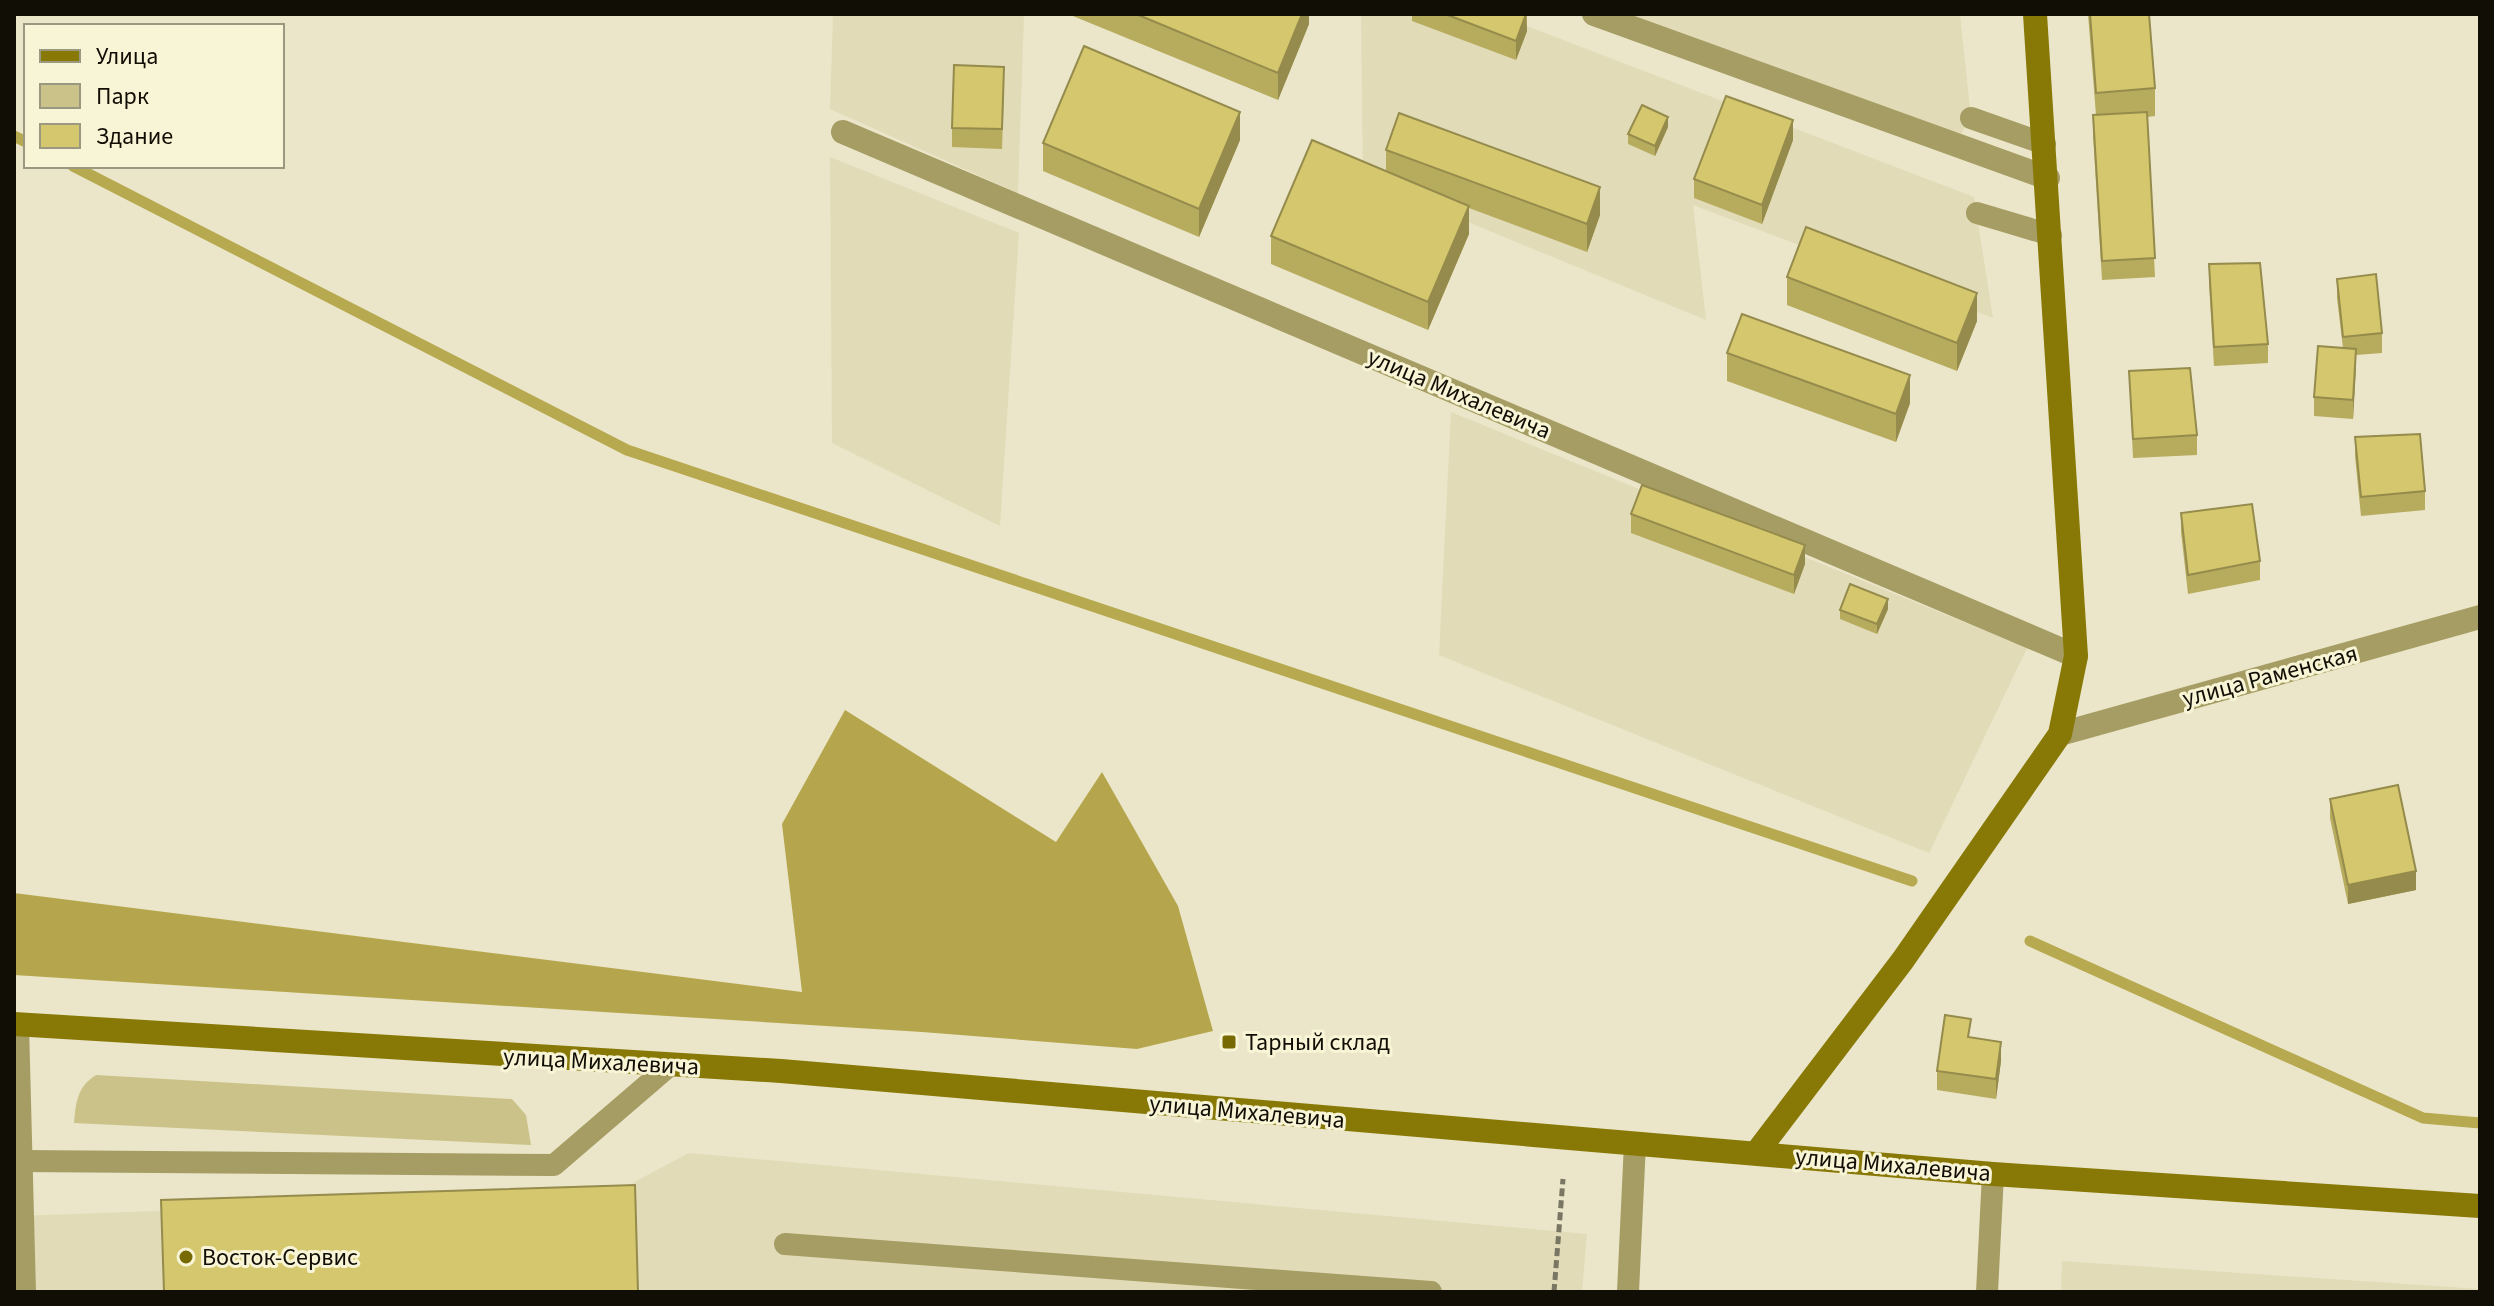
<svg xmlns="http://www.w3.org/2000/svg" width="2494" height="1306" viewBox="0 0 2494 1306" font-family="'Source Sans 3',sans-serif">
<style>
.built{fill:#e1dbb7}
.green{fill:#cbc289}
.forest{fill:#b5a64d}
.lines{fill:none;stroke-linecap:round;stroke-linejoin:round}
.stream{stroke:#b7a94f;stroke-width:11}
.path{stroke:#797663;stroke-width:5;stroke-dasharray:8 4;stroke-linecap:butt}
.lane{stroke:#a69d64;stroke-width:22}
.street{stroke:#a69d64;stroke-width:24}
.secondary{stroke:#887907;stroke-width:24}
.wall{fill:#b7ab5e}
.shaded-wall{fill:#958b4c}
.building{fill:#d5c76d;stroke:#958b4c;stroke-width:2}
.poi-dot{fill:#786a02;stroke:#f8f4d6;stroke-width:3}
.labels{text-anchor:middle;dominant-baseline:central;stroke-width:6;stroke-linejoin:round;paint-order:stroke}
.street-label{font-size:24px;fill:#100e05;stroke:#f8f4d6}
.poi-label{font-size:24px;fill:#100e05;stroke:#f8f4d6;text-anchor:start}
</style>
<rect width="100%" height="100%" fill="#ebe6c9"/>
<!-- built -->
<g class="built">
<polygon points="833,14 1024,14 1018,193 830,109"/>
<polygon points="1361,14 1495,14 1974,197 1993,318 1693,205 1706,320 1363,179"/>
<polygon points="1630,14 1960,14 1971,118 1956,142"/>
<polygon points="830,157 1019,233 1000,526 832,443"/>
<polygon points="1451,412 2027,648 1929,853 1439,655"/>
<polygon points="689,1153 1587,1234 1582,1292 14,1292 14,1216 610,1195"/>
<polygon points="2062,1261 2480,1289 2480,1292 2061,1292"/>
</g>
<!-- green -->
<path class="green" d="M 96,1075 L 512,1099 L 526,1115 L 531,1145 L 74,1123 C 76,1102 77,1087 96,1075 Z"/>
<!-- forest -->
<polygon class="forest" points="845,710 1056,842 1102,772 1178,906 1213,1031 1137,1049 922,1032 14,975 14,893 802,992 782,824"/>
<g class="lines">
<!-- stream -->
<g class="stream">
<polyline points="14,136 26,142"/>
<polyline points="73,166 627,450 1912,881"/>
<polyline points="2030,941 2423,1118 2480,1123"/>
</g>
<!-- path -->
<polyline class="path" points="1554,1292 1563,1179"/>
<!-- lane -->
<g class="lane">
<polyline points="1971,118 2045,144"/>
<polyline points="1977,213 2051,235"/>
<polyline points="18,1025 25,1292"/>
<polyline points="21,1161 554,1165 668,1067"/>
<polyline points="785,1244 1431,1292"/>
<polyline points="1628,1292 1635,1143"/>
<polyline points="1987,1292 1993,1174"/>
</g>
<!-- street -->
<g class="street">
<polyline points="1594,14 2048,178"/>
<polyline points="843,132 2076,656"/>
<polyline points="2060,734 2480,617"/>
</g>
<!-- secondary -->
<g class="secondary">
<polyline points="14,1024 781,1071 1993,1174 2480,1206"/>
<polyline points="1757,1152 1903,960 2060,734 2076,656 2035,14"/>
</g>
</g>
<!-- wall -->
<g class="wall">
<polygon points="1068,14 1309,14 1309,24 1278,100"/>
<polygon points="1412,14 1527,14 1527,31 1516,60 1412,21"/>
<polygon points="2088,14 2149,14 2155,88 2155,116 2147,117 2155,277 2102,280 2093,135 2093,115 2096,115"/>
<polygon points="1004,86 1002,149 952,147 952,128"/>
<polygon points="1668,127 1655,156 1628,144 1628,134"/>
<polygon points="1240,140 1199,237 1043,171 1043,143"/>
<polygon points="1793,140 1762,224 1694,198 1694,179"/>
<polygon points="1386,150 1600,215 1587,252 1469,208 1469,234 1428,330 1271,264 1271,236 1386,171"/>
<polygon points="2209,264 2268,344 2268,363 2214,366 2209,283"/>
<polygon points="1787,277 1977,321 1957,371 1787,305"/>
<polygon points="2337,279 2382,333 2382,353 2356,355 2353,419 2314,416 2314,397 2343,348 2337,298"/>
<polygon points="1727,353 1910,403 1896,442 1727,381"/>
<polygon points="2129,371 2197,435 2197,455 2133,458"/>
<polygon points="2355,437 2425,491 2425,510 2361,516 2355,456"/>
<polygon points="2181,513 2260,561 2260,580 2188,594 2181,532"/>
<polygon points="1631,514 1805,564 1794,594 1631,533"/>
<polygon points="1888,609 1877,634 1840,619 1840,610"/>
<polygon points="2330,799 2416,890 2348,904 2330,818"/>
<polygon points="1971,1037 2001,1061 1996,1099 1937,1090 1937,1071"/>
</g>
<!-- shaded-wall -->
<g class="shaded-wall">
<polygon points="1302,14 1309,14 1309,24 1278,100 1278,73"/>
<polygon points="1526,14 1527,31 1516,60 1516,41"/>
<polygon points="1240,112 1240,140 1199,237 1199,209"/>
<polygon points="1668,117 1668,127 1655,156 1655,146"/>
<polygon points="1793,120 1793,140 1762,224 1762,205"/>
<polygon points="1600,187 1600,215 1587,252 1587,224"/>
<polygon points="1469,206 1469,234 1428,330 1428,302"/>
<polygon points="1977,293 1977,321 1957,371 1957,343"/>
<polygon points="2356,349 2356,368 2353,419 2353,400"/>
<polygon points="1910,375 1910,403 1896,442 1896,414"/>
<polygon points="1805,545 1805,564 1794,594 1794,575"/>
<polygon points="1888,599 1888,609 1877,634 1877,624"/>
<polygon points="2416,871 2416,890 2348,904 2348,885"/>
<polygon points="2001,1042 2001,1061 1996,1099 1996,1079"/>
</g>
<!-- building -->
<g class="building">
<polygon points="1136,14 1302,14 1278,73"/>
<polygon points="1445,14 1526,14 1516,41"/>
<polygon points="2090,14 2149,14 2155,88 2096,93"/>
<polygon points="1084,46 1240,112 1199,209 1043,143"/>
<polygon points="954,65 1004,67 1002,129 952,128"/>
<polygon points="1726,96 1793,120 1762,205 1694,179"/>
<polygon points="1642,105 1668,117 1655,146 1628,134"/>
<polygon points="2147,112 2155,258 2102,261 2093,115"/>
<polygon points="1399,113 1600,187 1587,224 1386,150"/>
<polygon points="1312,140 1469,206 1428,302 1271,236"/>
<polygon points="1806,227 1977,293 1957,343 1787,277"/>
<polygon points="2260,263 2268,344 2214,347 2209,264"/>
<polygon points="2376,274 2382,333 2343,337 2337,279"/>
<polygon points="1742,314 1910,375 1896,414 1727,353"/>
<polygon points="2318,346 2356,349 2353,400 2314,397"/>
<polygon points="2190,368 2197,435 2133,439 2129,371"/>
<polygon points="2420,434 2425,491 2361,497 2355,437"/>
<polygon points="1642,485 1805,545 1794,575 1631,514"/>
<polygon points="2252,504 2260,561 2188,575 2181,513"/>
<polygon points="1850,584 1888,599 1877,624 1840,610"/>
<polygon points="2398,785 2416,871 2348,885 2330,799"/>
<polygon points="1945,1015 1971,1019 1968,1037 2001,1042 1996,1079 1937,1071"/>
<polygon points="635,1185 638,1292 164,1292 161,1200"/>
</g>
<!-- markers -->
<g class="poi-dot">
<rect x="1221" y="1034" width="16" height="16" rx="4"/>
<circle cx="186" cy="1257" r="8"/>
</g>
<g class="labels">
<!-- street labels -->
<g class="street-label">
<text transform="translate(1459 394) rotate(23)">улица Михалевича</text>
<text transform="translate(2270 676) rotate(-15)">улица Раменская</text>
<text transform="translate(601 1062) rotate(3)">улица Михалевича</text>
<text transform="translate(1247 1112) rotate(5)">улица Михалевича</text>
<text transform="translate(1893 1165) rotate(5)">улица Михалевича</text>
</g>
<!-- poi labels -->
<g class="poi-label">
<text x="1245" y="1042">Тарный склад</text>
<text x="202" y="1257">Восток-Сервис</text>
</g>
</g>
<!-- border -->
<rect width="2494" height="1306" fill="none" stroke="#100e05" stroke-width="32"/>
<!-- legend -->
<rect x="24" y="24" width="260" height="144" fill="#f8f4d6" stroke="#9b9882" stroke-width="2"/>
<rect x="40" y="50" width="40" height="12" fill="#887907" stroke="#9b9882" stroke-width="2"/>
<text x="96" y="64" font-size="24" fill="#100e05">Улица</text>
<rect x="40" y="84" width="40" height="24" fill="#cbc289" stroke="#9b9882" stroke-width="2"/>
<text x="96" y="104" font-size="24" fill="#100e05">Парк</text>
<rect x="40" y="124" width="40" height="24" fill="#d5c76d" stroke="#9b9882" stroke-width="2"/>
<text x="96" y="144" font-size="24" fill="#100e05">Здание</text>
</svg>
